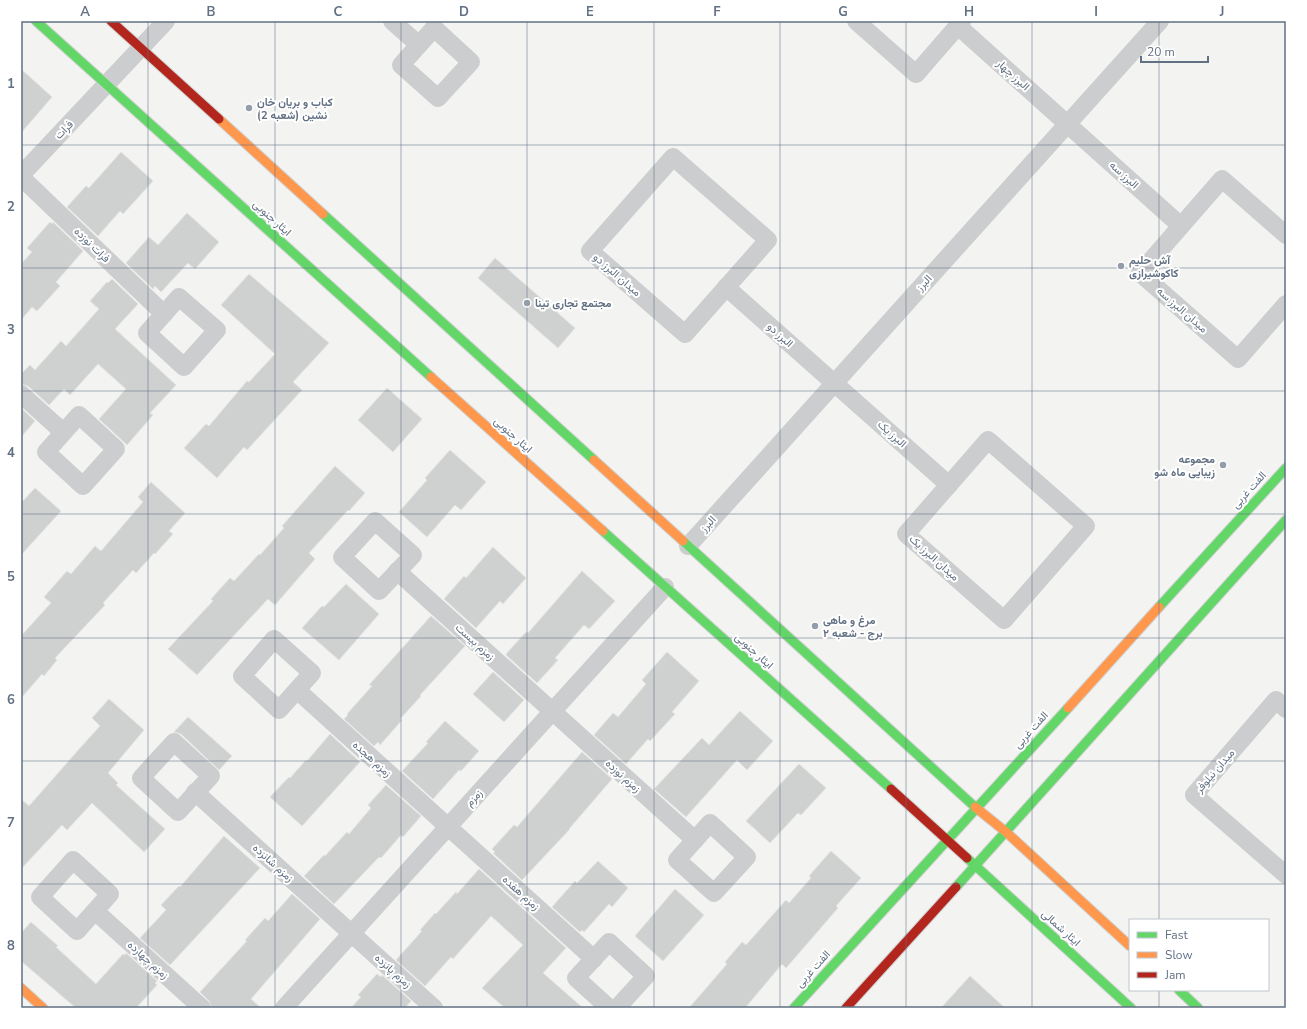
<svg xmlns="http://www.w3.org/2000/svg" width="1307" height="1029" viewBox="0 0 1307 1029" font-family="'Nunito Sans',Vazirmatn,sans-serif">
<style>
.building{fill:#cfd1d1;stroke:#e2e3e1}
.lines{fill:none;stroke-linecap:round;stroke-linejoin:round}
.fast-casing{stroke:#cfd1d1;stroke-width:11}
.slow-casing{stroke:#cfd1d1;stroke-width:11}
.jam-casing{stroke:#cfd1d1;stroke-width:11}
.street{stroke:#cccdce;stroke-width:18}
.fast{stroke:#63d668;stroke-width:9}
.slow{stroke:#ff974d;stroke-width:9}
.jam{stroke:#b3261e;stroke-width:9}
.grid{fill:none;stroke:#617083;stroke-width:1;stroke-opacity:0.55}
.poi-dot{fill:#949eaa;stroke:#fff;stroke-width:1.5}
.labels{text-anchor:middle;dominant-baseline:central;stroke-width:4;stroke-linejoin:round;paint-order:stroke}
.street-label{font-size:11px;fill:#617083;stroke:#fff}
.poi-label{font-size:11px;font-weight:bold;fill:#617083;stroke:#fff;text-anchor:start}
.neatline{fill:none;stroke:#617083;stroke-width:1.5}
.grid-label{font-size:13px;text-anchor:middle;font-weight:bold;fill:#617083}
</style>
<rect width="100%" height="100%" fill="#f3f4f1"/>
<!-- building -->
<g class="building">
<polygon points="21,69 52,97 21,133"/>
<polygon points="121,152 153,181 123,214 120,211 98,236 67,207 86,186 89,188"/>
<polygon points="187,213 219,242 195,269 188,263 161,292 155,286 153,289 126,263 149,237 158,245"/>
<polygon points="50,222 52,224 53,222 83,251 56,282 60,286 37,311 32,307 21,320 21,264 32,252 27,248"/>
<polygon points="495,258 575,328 558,348 478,278"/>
<polygon points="249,274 329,343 293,382 302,390 247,450 244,447 217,478 184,448 206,424 209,426 247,381 249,382 275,354 221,305"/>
<polygon points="112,279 138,304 115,329 176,385 150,413 153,415 127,445 99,419 126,389 98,364 70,395 64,389 49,405 28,386 21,384 21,374 30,365 35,370 61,341 66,346 99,309 90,301 107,282 108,283"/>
<polygon points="387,388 422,419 393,452 358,420"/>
<polygon points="21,408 35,421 21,437"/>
<polygon points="450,450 486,482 461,510 455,505 427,537 399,512 427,480 425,478"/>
<polygon points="335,466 365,493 349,511 348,510 309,553 315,559 275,605 268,599 197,675 168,649 213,601 211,599 230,578 234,581 259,554 260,555 284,528 282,526"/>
<polygon points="151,482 185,513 169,531 173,534 155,554 154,553 136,573 133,570 103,603 105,605 55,658 57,660 44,676 42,674 21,698 21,636 51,603 44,597 67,571 71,574 95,546 101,551 143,502 138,497"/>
<polygon points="35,488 61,511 21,555 21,503"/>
<polygon points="493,547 526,578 503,604 500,601 476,628 444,599 464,576 466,578"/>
<polygon points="582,571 615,601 589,629 584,625 555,658 558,660 537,683 507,656 506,654 526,632 528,633"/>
<polygon points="346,584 379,614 339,660 302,628 322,606 324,607"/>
<polygon points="431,616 465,646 420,695 421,696 400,719 402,720 380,745 378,742 374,746 344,719 348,715 347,714 372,686 369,685"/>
<polygon points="667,652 699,681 672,712 675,714 650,741 648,739 626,764 594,735 613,713 618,717 646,684 642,680"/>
<polygon points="493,672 524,700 504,722 473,694"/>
<polygon points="109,699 144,730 108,773 118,783 116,785 165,829 144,852 92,803 67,830 62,825 21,869 21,799 29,806 81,747 100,726 92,718"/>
<polygon points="740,711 773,741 747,770 737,760 686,817 654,789 702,738 709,745"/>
<polygon points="188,717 232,756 219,770 181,734 174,732"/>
<polygon points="445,721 479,751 461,771 459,770 433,799 402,771 428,743 426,742"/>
<polygon points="330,734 360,762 302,826 270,797 289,777 290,778 306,760 307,761"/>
<polygon points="582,752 612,779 569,829 570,829 522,880 493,853 495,852 492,849 514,825 517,827"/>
<polygon points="799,764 826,788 801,815 798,813 770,843 746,821"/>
<polygon points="386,785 421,816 403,837 401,835 381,858 379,857 334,904 304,876 324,855 325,856 347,832 349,834 371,808 368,805"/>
<polygon points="224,836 260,868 170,965 140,938 166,910 161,905 179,886 180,887"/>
<polygon points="831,851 861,878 836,906 838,908 786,968 782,964 745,1008 689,1008 727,964 725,962 742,942 746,945 786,900 789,903 811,878 809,876"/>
<polygon points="598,861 628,888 612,907 609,904 584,932 582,930 580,932 552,907 575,881 577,883"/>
<polygon points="479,869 566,948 543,973 583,1008 505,1008 482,988 523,945 491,916 453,959 451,957 425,986 396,960 422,931 420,930 435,913 436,914 456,892 457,894"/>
<polygon points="675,889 704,915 663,961 635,936"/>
<polygon points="292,894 320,919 251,999 261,1008 212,1008 209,1001 200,992 247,941 245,940 265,918 268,921"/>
<polygon points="31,922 58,946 56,947 96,984 123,954 125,955 126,953 157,981 155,983 157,985 136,1008 76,1008 21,961 21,933"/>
<polygon points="377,974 381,977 382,975 411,1001 405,1008 351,1008 361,997 358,995"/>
<polygon points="970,976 1005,1008 941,1008"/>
</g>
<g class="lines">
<defs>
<g id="fast">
<polyline points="36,21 431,377"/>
<polyline points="323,214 594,460"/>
<polyline points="603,531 891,789"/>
<polyline points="683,541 975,807"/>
<polyline points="1159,607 1286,468"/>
<polyline points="967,858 1131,1008"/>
<polyline points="956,887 1286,520"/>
<polyline points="1179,990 1198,1008"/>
<polyline points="794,1008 1068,708"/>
</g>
<g id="slow">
<polyline points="219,119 323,214"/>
<polyline points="431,377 603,531"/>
<polyline points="594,460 683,541"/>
<polyline points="1068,708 1159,607"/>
<polyline points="975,807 1006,832 1130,946"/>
<polyline points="21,988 43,1008"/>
</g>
<g id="jam">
<polyline points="111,21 219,119"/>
<polyline points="891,789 967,858"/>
<polyline points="846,1008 956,887"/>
</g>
</defs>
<!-- fast casing -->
<use href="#fast" class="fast-casing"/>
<!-- slow casing -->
<use href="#slow" class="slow-casing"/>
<!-- jam casing -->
<use href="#jam" class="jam-casing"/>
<!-- street -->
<g class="street">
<polyline points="392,21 419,45"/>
<polyline points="856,21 916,74 962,21"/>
<polyline points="958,26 1181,226"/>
<polygon points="434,28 471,62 438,98 401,65"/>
<polygon points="673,157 768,240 685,334 590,251"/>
<polyline points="21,175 166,21"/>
<polyline points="21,177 164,314"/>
<polyline points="1286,235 1222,179 1140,273 1238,359 1286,304"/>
<polyline points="726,287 949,485"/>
<polygon points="179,297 217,330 184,367 147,333"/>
<polyline points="21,394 63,432"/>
<polygon points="79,415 116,449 83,486 46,452"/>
<polygon points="988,440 1086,526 1004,620 906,534"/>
<polygon points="375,521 413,555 379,591 342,557"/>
<polyline points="688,546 1160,21"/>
<polyline points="397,571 695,840"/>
<polygon points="274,639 312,673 279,710 242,676"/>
<polyline points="297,690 594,959"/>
<polyline points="1286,709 1276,700 1194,795 1286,875"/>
<polygon points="174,742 211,776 178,812 141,778"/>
<polyline points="195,792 434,1008"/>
<polygon points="710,823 747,857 714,893 677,860"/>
<polygon points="73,860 110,894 77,931 40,897"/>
<polyline points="95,911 202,1008"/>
<polyline points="284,1008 665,587"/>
<polyline points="609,1008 576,978 609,942 646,976 617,1008"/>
</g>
<!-- fast -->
<use href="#fast" class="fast"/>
<!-- slow -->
<use href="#slow" class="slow"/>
<!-- jam -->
<use href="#jam" class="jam"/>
</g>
<!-- grid -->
<path class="grid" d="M 148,21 L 148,1008M 275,21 L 275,1008M 401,21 L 401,1008M 527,21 L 527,1008M 654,21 L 654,1008M 780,21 L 780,1008M 906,21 L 906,1008M 1032,21 L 1032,1008M 1159,21 L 1159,920M 21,145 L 1286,145M 21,268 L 1286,268M 21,391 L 1286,391M 21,514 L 1286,514M 21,638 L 1286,638M 21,761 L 1286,761M 21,884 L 1286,884M 1159,990 L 1159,1008"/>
<!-- markers -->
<g class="poi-dot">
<circle cx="249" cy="108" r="4"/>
<circle cx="1121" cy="266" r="4"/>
<circle cx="527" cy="303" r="4"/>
<circle cx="1223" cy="465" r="4"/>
<circle cx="815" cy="626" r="4"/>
</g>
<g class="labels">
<!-- street labels -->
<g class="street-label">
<text transform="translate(1013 75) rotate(42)">البرز چهار</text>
<text transform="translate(64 130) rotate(-46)">فرات</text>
<text transform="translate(1124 175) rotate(42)">البرز سه</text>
<text transform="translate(272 218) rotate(42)">ایثار جنوبی</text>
<text transform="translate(92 245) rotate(44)">فرات نوزده</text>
<text transform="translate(617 275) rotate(41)">میدان البرز دو</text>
<text transform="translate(924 283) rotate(-48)">البرز</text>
<text transform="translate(1182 310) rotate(41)">میدان البرز سه</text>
<text transform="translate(780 335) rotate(42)">البرز دو</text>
<text transform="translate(892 434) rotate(42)">البرز یک</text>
<text transform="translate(513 435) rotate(42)">ایثار جنوبی</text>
<text transform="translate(1249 490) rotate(-48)">الفت غربی</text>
<text transform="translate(708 524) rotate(-48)">البرز</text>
<text transform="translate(934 558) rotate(42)">میدان البرز یک</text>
<text transform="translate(475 642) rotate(42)">زمزم بیست</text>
<text transform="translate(754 651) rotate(42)">ایثار جنوبی</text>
<text transform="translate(1031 730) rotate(-48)">الفت غربی</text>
<text transform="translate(372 759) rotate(42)">زمزم هجده</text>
<text transform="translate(1215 771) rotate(-49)">میدان نیلوفر</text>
<text transform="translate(623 776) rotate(42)">زمزم نوزده</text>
<text transform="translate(474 798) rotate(-48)">زمزم</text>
<text transform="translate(273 863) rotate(42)">زمزم شانزده</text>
<text transform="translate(521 893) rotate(42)">زمزم هفده</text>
<text transform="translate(1061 928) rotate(42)">ایثار شمالی</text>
<text transform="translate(148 960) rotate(42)">زمزم چهارده</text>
<text transform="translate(813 969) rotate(-48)">الفت غربی</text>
<text transform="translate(393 971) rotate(42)">زمزم پانزده</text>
</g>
<!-- poi labels -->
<g class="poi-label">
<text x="257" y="102">کباب و بریان خان<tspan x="257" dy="13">نشین (شعبه 2)</tspan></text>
<text x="1129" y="260">آش حلیم<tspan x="1129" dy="13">کاکوشیرازی</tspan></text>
<text x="535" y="303">مجتمع تجاری تینا</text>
<text x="1215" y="459" text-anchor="end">مجموعه<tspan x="1215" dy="13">زیبایی ماه شو</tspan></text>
<text x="823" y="620">مرغ و ماهی<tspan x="823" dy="13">برج - شعبه ۲</tspan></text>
</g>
</g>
<!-- border -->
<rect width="1307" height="1029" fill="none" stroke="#ffffff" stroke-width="44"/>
<!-- legend -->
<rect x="1129" y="919" width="140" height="72" fill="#ffffff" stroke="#c0c6cd"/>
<rect x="1137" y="932" width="20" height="6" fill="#63d668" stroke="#c0c6cd"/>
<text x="1165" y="939" font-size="12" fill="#617083">Fast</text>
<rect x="1137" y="952" width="20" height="6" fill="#ff974d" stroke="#c0c6cd"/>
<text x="1165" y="959" font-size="12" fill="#617083">Slow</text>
<rect x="1137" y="972" width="20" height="6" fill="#b3261e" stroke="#c0c6cd"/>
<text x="1165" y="979" font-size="12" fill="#617083">Jam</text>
<!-- scale -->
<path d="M1141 56v6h67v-6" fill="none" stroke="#617083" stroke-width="2"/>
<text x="1147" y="56" font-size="12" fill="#617083" stroke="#ffffff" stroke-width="3" paint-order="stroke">20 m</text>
<rect x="22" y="22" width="1263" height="985" class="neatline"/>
<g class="grid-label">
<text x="85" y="16">A</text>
<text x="211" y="16">B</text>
<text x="338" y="16">C</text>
<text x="464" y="16">D</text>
<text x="590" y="16">E</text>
<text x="717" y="16">F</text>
<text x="843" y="16">G</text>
<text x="969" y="16">H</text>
<text x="1096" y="16">I</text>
<text x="1222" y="16">J</text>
<text x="11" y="88">1</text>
<text x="11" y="211">2</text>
<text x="11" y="334">3</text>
<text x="11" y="457">4</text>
<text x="11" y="581">5</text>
<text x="11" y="704">6</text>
<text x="11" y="827">7</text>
<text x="11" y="950">8</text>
</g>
</svg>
